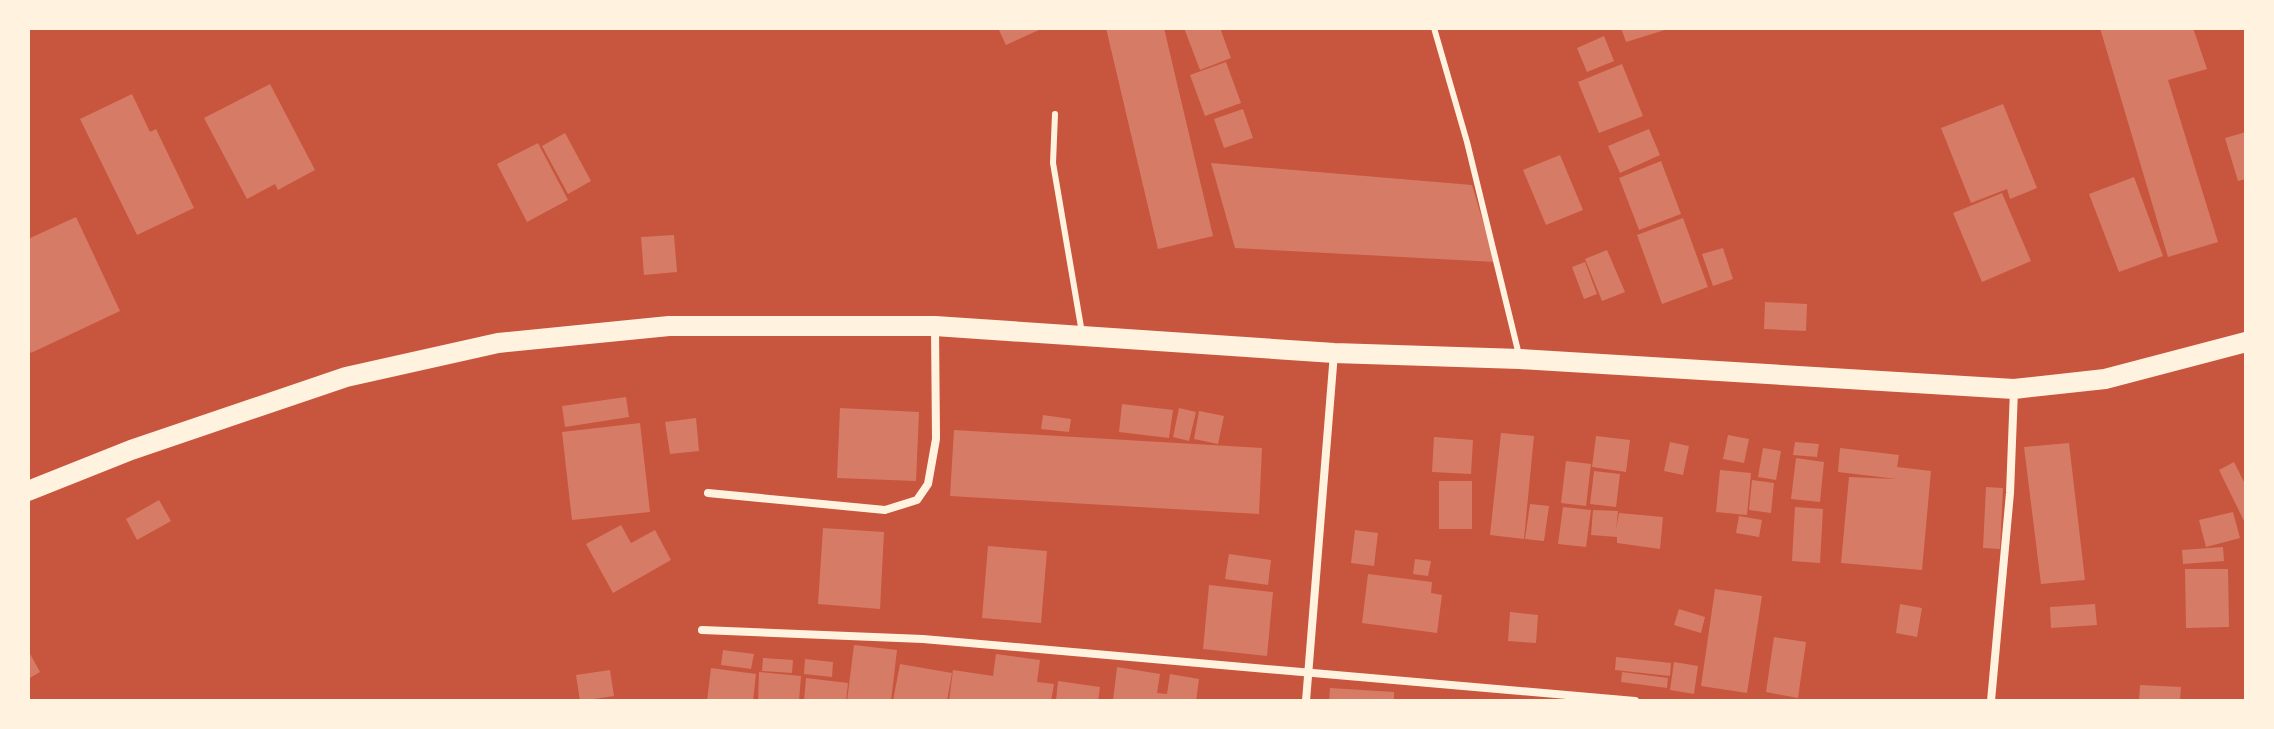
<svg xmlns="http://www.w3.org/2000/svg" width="2274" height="729" viewBox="0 0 2274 729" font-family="Inter,sans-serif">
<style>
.building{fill:#d67c66}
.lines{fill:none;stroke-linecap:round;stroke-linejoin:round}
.service{stroke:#fff3e0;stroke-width:6}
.minor{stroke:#fff3e0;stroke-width:8}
.primary{stroke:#fff3e0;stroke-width:20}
</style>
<rect width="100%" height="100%" fill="#c8553d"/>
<!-- building -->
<g class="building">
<polygon points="998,28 1043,28 1006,45"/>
<polygon points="1106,28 1164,28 1213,236 1158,249"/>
<polygon points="1184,28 1220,28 1231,58 1200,70"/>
<polygon points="1621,28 1668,28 1668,29 1626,42"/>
<polygon points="2100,28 2193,28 2207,69 2168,80 2218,242 2168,257"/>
<polygon points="1604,36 1614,61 1587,72 1577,48"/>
<polygon points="1226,62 1241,103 1205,116 1190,75"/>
<polygon points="1622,64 1643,116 1599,133 1578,82"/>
<polygon points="270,84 315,170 278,190 275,184 247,199 204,118"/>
<polygon points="132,94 150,132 156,129 194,208 137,235 80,119"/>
<polygon points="2003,104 2037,188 2010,199 2007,189 1971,203 1941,128"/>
<polygon points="1243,109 1253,138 1224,148 1214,119"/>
<polygon points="1649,129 1660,155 1620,173 1608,146"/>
<polygon points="2246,132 2246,179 2238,181 2225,138"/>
<polygon points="565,133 591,181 568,194 542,146"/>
<polygon points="538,143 568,200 527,222 497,164"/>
<polygon points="1560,155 1583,210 1546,225 1523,170"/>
<polygon points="1661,161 1681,214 1639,230 1619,178"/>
<polygon points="1211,163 1472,185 1495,262 1235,248"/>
<polygon points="2134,177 2163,256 2119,272 2089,194"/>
<polygon points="2002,193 2031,261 1982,282 1953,213"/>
<polygon points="76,217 120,311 31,353 28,346 28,239"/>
<polygon points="1683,218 1708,287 1662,304 1637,235"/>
<polygon points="674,235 677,272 644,275 641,237"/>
<polygon points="1723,248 1733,279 1713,286 1702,254"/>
<polygon points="1607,250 1625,292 1602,301 1585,259"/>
<polygon points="1585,262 1597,294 1584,299 1572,267"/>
<polygon points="1765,302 1807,304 1806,331 1764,329"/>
<polygon points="626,397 629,417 565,427 562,406"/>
<polygon points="1122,404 1173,410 1169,438 1119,432"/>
<polygon points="840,408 919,412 916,481 837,478"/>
<polygon points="1179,408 1196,412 1189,441 1173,437"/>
<polygon points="1199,411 1224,416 1218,444 1194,439"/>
<polygon points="1043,415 1071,419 1069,432 1041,429"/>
<polygon points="696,418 699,451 670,454 665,422"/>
<polygon points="640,423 650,512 572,520 562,432"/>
<polygon points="954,430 1262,448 1259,514 950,496"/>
<polygon points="1501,433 1534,436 1524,539 1490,535"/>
<polygon points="1728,435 1749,439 1744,463 1723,459"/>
<polygon points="1596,436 1630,440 1626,472 1592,467"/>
<polygon points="1434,437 1473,440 1471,474 1432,472"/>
<polygon points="1670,442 1689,446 1683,475 1664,471"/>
<polygon points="1795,442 1819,444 1817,457 1793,455"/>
<polygon points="2069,443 2085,580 2041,584 2024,447"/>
<polygon points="1763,448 1781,451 1776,480 1758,477"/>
<polygon points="1840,448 1899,455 1897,467 1931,471 1922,570 1841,563 1849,477 1897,479 1838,472"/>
<polygon points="1796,458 1824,462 1820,502 1791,499"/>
<polygon points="1566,461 1591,464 1586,506 1561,503"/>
<polygon points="2234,462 2246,486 2246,525 2219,470"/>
<polygon points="1720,470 1751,473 1747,515 1716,512"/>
<polygon points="1594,471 1620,474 1616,507 1590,504"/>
<polygon points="1752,480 1774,483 1771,513 1749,510"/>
<rect x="1439" y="481" width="33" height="48"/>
<polygon points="1986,487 2003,488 2000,549 1983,548"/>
<polygon points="159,500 171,521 137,540 126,519"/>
<polygon points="1530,504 1549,506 1544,541 1525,539"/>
<polygon points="1563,507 1591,510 1586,547 1558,544"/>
<polygon points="1795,507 1823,509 1820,563 1792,561"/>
<polygon points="1593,510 1618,511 1616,530 1619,513 1663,517 1660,549 1617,543 1617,537 1591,535"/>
<polygon points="2233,512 2240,538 2206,547 2199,520"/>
<polygon points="1739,516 1762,520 1759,537 1736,533"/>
<polygon points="621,525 631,543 655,530 671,560 613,593 586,544"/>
<polygon points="823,528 884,532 880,609 818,604"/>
<polygon points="1355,530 1378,533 1374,566 1351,563"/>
<polygon points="988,546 1047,551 1041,623 982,618"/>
<polygon points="2223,547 2224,561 2183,564 2182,550"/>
<polygon points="1229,554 1271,560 1268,585 1225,579"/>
<polygon points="1415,559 1431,561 1428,576 1413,574"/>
<polygon points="2185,569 2228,569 2229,627 2186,628"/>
<polygon points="1368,574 1432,582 1431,593 1442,595 1437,633 1362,623"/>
<polygon points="1209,585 1273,592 1267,656 1203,649"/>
<polygon points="1715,589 1762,596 1747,693 1701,686"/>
<polygon points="1900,604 1922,608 1917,637 1896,633"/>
<polygon points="2095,604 2097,625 2051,628 2050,607"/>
<polygon points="1679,609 1705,617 1701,633 1674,625"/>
<polygon points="1510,612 1538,615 1536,643 1508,641"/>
<polygon points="1774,637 1806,642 1798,698 1766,692"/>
<polygon points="854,645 897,650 891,701 847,701"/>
<polygon points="28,650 40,672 28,679"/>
<polygon points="723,650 754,654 751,669 721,665"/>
<polygon points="996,654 1040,660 1037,682 1054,684 1051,701 949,701 953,670 993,676"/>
<polygon points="1616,657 1671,663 1670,676 1615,670"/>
<polygon points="763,658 793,660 792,673 762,671"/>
<polygon points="805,659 833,662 832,677 804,674"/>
<polygon points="1674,662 1698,666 1694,694 1670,690"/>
<polygon points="900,664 952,673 947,701 893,701"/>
<polygon points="1117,667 1160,674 1157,693 1167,694 1170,674 1199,679 1196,701 1113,701"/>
<polygon points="711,668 756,674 753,701 707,701"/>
<polygon points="610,670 614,696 580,701 576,675"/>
<polygon points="759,672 801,676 799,701 758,701"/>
<polygon points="1622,672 1668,678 1667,688 1621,682"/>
<polygon points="806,678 848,683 846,701 804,701"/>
<polygon points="1058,681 1100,687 1098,701 1056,701"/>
<polygon points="2140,685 2181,687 2180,701 2139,701"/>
<polygon points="1330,688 1394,692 1394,701 1329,701"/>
</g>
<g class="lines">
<!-- service -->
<g class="service">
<polyline points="1434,28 1467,142 1519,355"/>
<polyline points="1055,114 1053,163 1082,333"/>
</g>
<!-- minor -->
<g class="minor">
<polyline points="708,493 885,510 917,500 928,484 936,439 935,327"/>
<polyline points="702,630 923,639 1635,701"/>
<polyline points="1306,701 1334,353"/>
<polyline points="1991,701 2010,493 2014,390"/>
</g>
<!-- primary -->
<polyline class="primary" points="28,491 131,450 346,377 498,343 669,326 935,326 1334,353 1520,359 2014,389 2105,379 2246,342"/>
</g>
<!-- border -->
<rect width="2274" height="729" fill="none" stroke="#fff3e0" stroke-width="60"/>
</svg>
